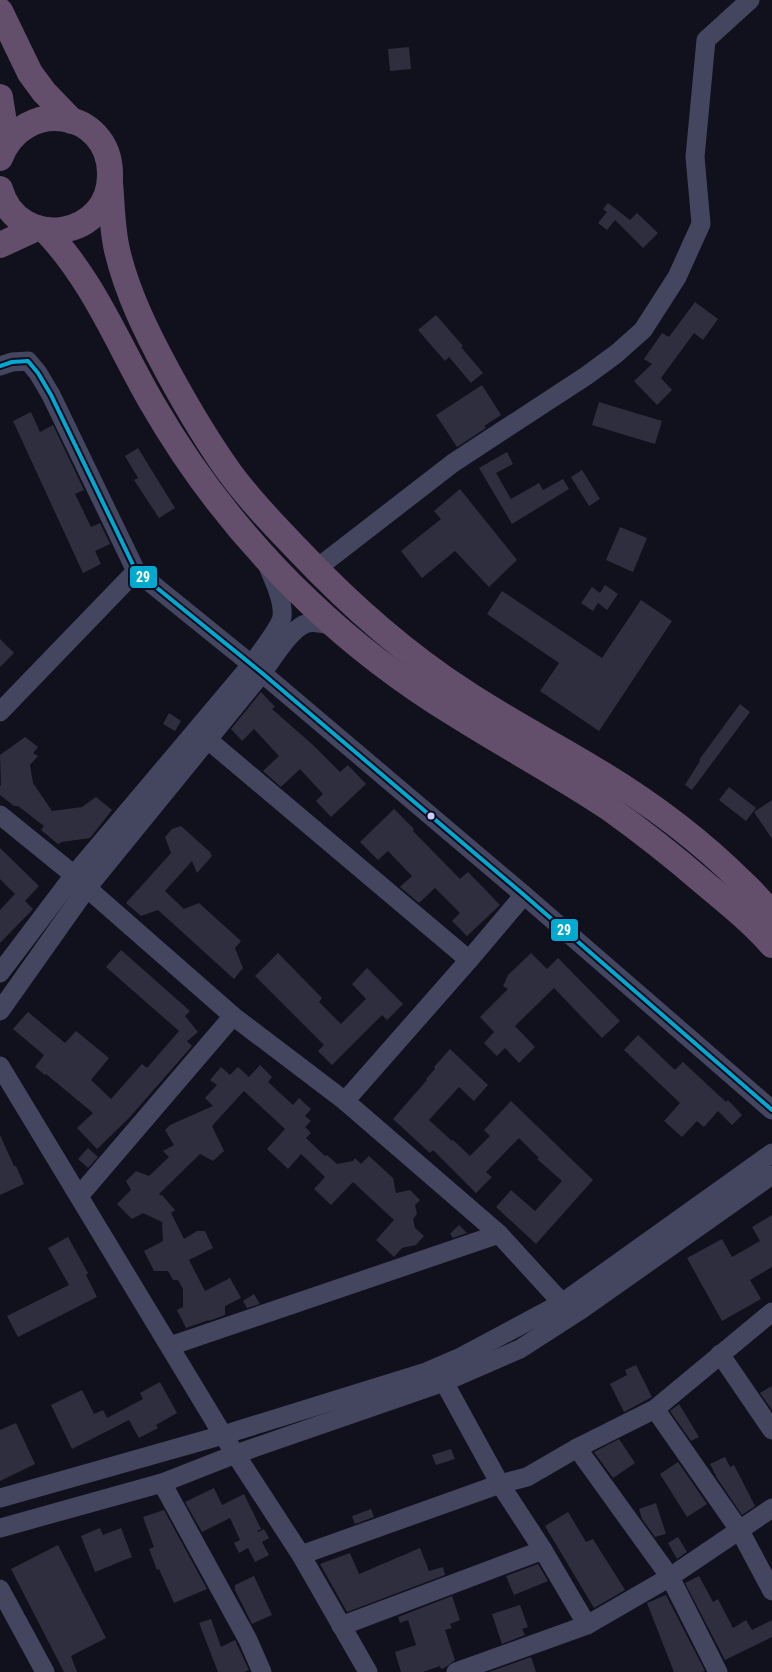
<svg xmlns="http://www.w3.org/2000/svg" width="772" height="1672" viewBox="0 0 772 1672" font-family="'Roboto Condensed',sans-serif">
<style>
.building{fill:#2f2e3f}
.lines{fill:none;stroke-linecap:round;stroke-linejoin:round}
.minor{stroke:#44455f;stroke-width:19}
.highway{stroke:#634f6b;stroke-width:26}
.bus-1-casing{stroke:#0d0b22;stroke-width:8}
.bus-1{stroke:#00a9ce;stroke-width:4}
.bus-dot{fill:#ceccff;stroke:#0d0b22;stroke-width:2}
.line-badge{stroke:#0d0b22;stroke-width:2}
.badge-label{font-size:14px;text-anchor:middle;font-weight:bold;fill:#fff}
</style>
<rect width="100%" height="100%" fill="#11101d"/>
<!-- building -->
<g class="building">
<polygon points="409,47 411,69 390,71 388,49"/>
<polygon points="608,203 630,220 637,213 658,233 643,248 615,220 607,230 598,223 607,212 603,209"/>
<polygon points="695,302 718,319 703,340 694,333 661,378 672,390 657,405 634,381 652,364 644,359 662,333 669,337"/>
<polygon points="436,315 463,346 461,347 483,373 471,383 449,357 445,361 418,330"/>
<polygon points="482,385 501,415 484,426 486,428 457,447 436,415"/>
<polygon points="599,402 662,421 655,444 592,425"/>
<polygon points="31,412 40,432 53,425 84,490 75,494 91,527 100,523 110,544 95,551 101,564 83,573 13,421"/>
<polygon points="138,448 175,508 159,518 134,480 138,478 125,456"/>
<polygon points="507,452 513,464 496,473 511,499 539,483 543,490 563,479 569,489 512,524 479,468"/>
<polygon points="582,470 600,499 589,506 571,477"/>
<polygon points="460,489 517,560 489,587 455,551 422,578 401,551 441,519 434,511"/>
<polygon points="620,527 647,538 633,572 606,560"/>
<polygon points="605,585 618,594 607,610 598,603 593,611 581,603 592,587 600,593"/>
<polygon points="502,591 602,658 641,600 672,621 599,731 540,691 559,663 487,614"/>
<polygon points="0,639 14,653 0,667"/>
<polygon points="261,692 275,707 272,709 313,745 340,772 348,765 366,784 331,817 316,801 323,794 300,769 281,787 263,771 279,756 254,729 242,741 231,729"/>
<polygon points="740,704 750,712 692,790 685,785 700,761 699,760"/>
<polygon points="169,713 181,721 175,731 163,724"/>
<polygon points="25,737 38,747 33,753 38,756 30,765 33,783 52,811 82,807 96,797 112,810 90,838 62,842 58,844 41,830 44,826 18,806 14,806 0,795 0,786 1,785 0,755"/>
<polygon points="729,787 756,808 746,821 719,800"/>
<polygon points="772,800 772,839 754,812"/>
<polygon points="394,809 414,829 413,831 460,879 468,872 500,905 467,936 452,921 460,913 435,888 419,903 400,887 412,876 388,851 378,860 360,842"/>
<polygon points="181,826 210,852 212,856 197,873 192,861 165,891 184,909 199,903 241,941 235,948 243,968 234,979 158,910 141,916 126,903 171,853 165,837 172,829"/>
<polygon points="0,848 39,886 25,901 33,909 0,943 0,910 15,894 0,879"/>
<polygon points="121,950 190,1011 185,1016 198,1032 187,1041 192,1046 129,1118 97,1149 77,1128 93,1113 46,1074 45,1075 35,1067 44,1055 13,1029 28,1012 65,1043 76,1031 109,1058 91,1080 111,1099 142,1064 147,1068 179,1031 106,967"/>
<polygon points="278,953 322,998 319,1002 341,1024 366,999 352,984 367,968 403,1004 387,1020 382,1015 332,1065 318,1051 324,1045 255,976"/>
<polygon points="531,953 547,969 558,958 620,1021 602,1038 554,988 515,1026 535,1047 519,1063 505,1048 497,1056 484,1043 494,1032 480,1017 508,989 503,986 508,975"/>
<polygon points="638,1035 675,1070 683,1062 726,1102 728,1100 742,1115 732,1125 718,1111 704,1127 697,1121 682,1137 664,1121 680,1103 624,1050"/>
<polygon points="450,1049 488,1085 474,1101 459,1087 429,1120 452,1141 453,1140 470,1156 490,1136 484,1130 511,1101 593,1180 536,1244 496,1207 511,1190 535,1211 562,1181 537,1159 539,1158 519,1138 486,1172 492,1177 476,1193 433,1150 430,1153 393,1119 427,1080 426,1079 435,1069 434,1067"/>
<polygon points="260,1065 272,1077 268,1082 293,1105 299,1098 311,1109 305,1116 311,1121 305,1127 311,1133 306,1138 325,1156 327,1155 337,1164 353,1161 355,1158 361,1164 369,1156 393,1178 396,1193 410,1190 420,1200 415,1205 417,1214 413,1219 415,1228 424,1236 416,1245 402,1248 394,1257 376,1240 394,1220 353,1182 331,1205 314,1189 325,1177 301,1154 288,1169 267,1149 285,1129 244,1091 212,1126 224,1151 213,1161 200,1154 159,1194 161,1196 161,1194 175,1210 171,1213 184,1239 197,1231 205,1231 213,1248 189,1260 205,1291 230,1278 241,1298 225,1306 225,1315 209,1321 209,1320 186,1328 177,1310 183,1307 183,1289 178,1280 173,1280 168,1271 154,1271 144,1251 163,1241 162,1222 143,1213 132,1219 117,1204 131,1190 126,1181 136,1171 149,1176 169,1157 163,1151 174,1145 165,1130 170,1125 213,1106 205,1098 217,1085 210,1080 221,1067 230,1075 238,1067 249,1077"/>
<polygon points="0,1135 14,1166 16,1166 24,1184 0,1195"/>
<polygon points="88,1148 98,1157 88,1168 78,1159"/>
<polygon points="772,1215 772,1267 750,1280 761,1299 722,1321 687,1258 722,1239 732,1257 760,1241 752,1227"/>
<polygon points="459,1225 467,1233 453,1238 450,1234"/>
<polygon points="68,1237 88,1273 86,1275 97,1297 18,1337 7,1316 69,1285 48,1248"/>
<polygon points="254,1294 260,1304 247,1308 243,1301"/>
<polygon points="636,1365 652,1397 624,1412 610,1384 627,1375 625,1370"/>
<polygon points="160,1382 177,1413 156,1425 158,1428 139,1438 129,1420 72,1449 51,1405 82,1390 94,1414 103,1410 107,1418 143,1399 140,1393"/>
<polygon points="772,1386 772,1410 760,1393"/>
<polygon points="679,1404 699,1437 691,1441 670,1411"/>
<polygon points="16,1423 35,1464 0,1481 0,1430"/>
<polygon points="619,1439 635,1463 613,1478 594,1452"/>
<polygon points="451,1449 455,1459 436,1465 432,1455"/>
<polygon points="725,1457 730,1467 734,1465 755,1506 742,1515 717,1478 710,1464"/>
<polygon points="678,1462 707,1504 687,1517 660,1474"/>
<polygon points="214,1488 222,1505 244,1494 261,1529 257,1531 258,1532 264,1529 269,1538 262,1542 269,1555 255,1562 248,1548 239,1553 234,1543 240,1540 230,1518 202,1532 185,1502"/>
<polygon points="656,1503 666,1534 655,1537 642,1519 639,1509"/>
<polygon points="371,1509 374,1517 355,1524 352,1516"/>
<polygon points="164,1510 207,1589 174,1603 159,1569 157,1570 149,1549 154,1547 143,1517"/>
<polygon points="568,1512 586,1542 593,1539 625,1590 594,1608 545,1526"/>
<polygon points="100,1528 103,1535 121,1528 132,1557 95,1572 81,1536"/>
<polygon points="678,1537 687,1552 677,1559 668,1543"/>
<polygon points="58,1545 106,1638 71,1656 77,1672 64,1672 11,1569"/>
<polygon points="420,1548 429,1571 443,1567 445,1575 347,1612 320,1564 350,1553 359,1574"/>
<polygon points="538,1564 548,1581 514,1595 506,1576"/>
<polygon points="254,1576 272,1615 252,1624 235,1590 235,1585"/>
<polygon points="699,1576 713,1602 718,1599 733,1628 746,1620 752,1630 772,1620 772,1637 725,1660 685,1583"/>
<polygon points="666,1595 705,1671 702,1672 674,1672 647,1603"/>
<polygon points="452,1596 460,1620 450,1624 452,1628 445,1630 455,1660 446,1667 441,1669 440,1666 423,1672 401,1672 395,1652 416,1645 408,1620 400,1623 398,1617"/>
<polygon points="520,1605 528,1627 522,1629 525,1635 502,1644 492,1614"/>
<polygon points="211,1619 221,1647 235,1640 249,1670 244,1672 218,1672 199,1623"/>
<polygon points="531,1657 536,1672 489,1672"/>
</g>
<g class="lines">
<!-- minor -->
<g class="minor">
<polyline points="0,366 12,362 28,361 38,373 51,395 136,571 262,673 524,895 772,1110"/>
<polyline points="316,569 453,463 586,376 616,354 643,330 677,277 701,224 695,157 706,40 750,0"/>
<polyline points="0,712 136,571"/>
<polyline points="207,739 469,960"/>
<polyline points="0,815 74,875 87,888 233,1016 345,1101 499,1234 562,1303"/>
<path d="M 0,973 L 74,875 L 252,664 C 259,654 280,628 282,617 C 284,600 273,579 267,564"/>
<path d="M 0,1011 L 87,888 L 262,673 C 273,659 291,627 308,623 C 316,621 327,625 335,626"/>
<polyline points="0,1066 223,1435 301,1555 368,1672"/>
<polyline points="345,1101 469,960 524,895"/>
<polyline points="79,1196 233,1016"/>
<polyline points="170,1346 499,1234"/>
<polyline points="720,1354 772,1430"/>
<polyline points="444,1382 500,1484 543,1550 587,1625"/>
<polyline points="655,1409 740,1531 772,1591"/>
<polyline points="577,1448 670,1577 718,1672"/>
<polyline points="162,1483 248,1640 262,1672"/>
<polyline points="0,1498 223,1435 426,1372 461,1357 562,1303 772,1153"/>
<polyline points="0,1528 162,1483 236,1454 444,1382 520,1349 582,1309 772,1175"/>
<polyline points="301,1555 500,1484 527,1477 577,1448 655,1409 772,1312"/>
<polyline points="0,1589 45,1672"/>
<polyline points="341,1626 543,1550"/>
<polyline points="456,1672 587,1625 670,1577 772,1508"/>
</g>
<!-- highway -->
<g class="highway">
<polyline points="0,11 30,73 44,92 72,121"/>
<polyline points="0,97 7,142"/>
<path d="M 0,158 C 23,97 109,109 110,173 C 112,239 18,253 0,189"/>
<path d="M 110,183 C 112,205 112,228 117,250 C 127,293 147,333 168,372 C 187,407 207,441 230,473 C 250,500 274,525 298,550 C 348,603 404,653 466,693 C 507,720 551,743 594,769 C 646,800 701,841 744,884 C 754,893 763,904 772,914"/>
<path d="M 46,231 C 93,280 118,344 152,403 C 194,476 248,544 309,602 C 355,646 404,683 458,716 C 507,747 560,775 609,808 C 641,831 673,856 703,882 C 727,902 752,922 772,945"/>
<polyline points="0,245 37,228"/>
</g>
<defs>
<polyline id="bus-1" points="0,366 12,362 28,361 38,373 51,395 136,571 262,673 524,895 772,1110"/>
</defs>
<!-- bus-1 casing -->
<use href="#bus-1" class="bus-1-casing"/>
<!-- bus-1 -->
<use href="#bus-1" class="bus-1"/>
</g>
<!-- markers -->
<circle class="bus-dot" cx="431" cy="816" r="4.5"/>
<g class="line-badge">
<rect x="129" y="565" width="29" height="24" rx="5" fill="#00a9ce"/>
<rect x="550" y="918" width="29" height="24" rx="5" fill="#00a9ce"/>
</g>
<g class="badge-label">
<text x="143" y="582">29</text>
<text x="564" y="935">29</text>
</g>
</svg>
